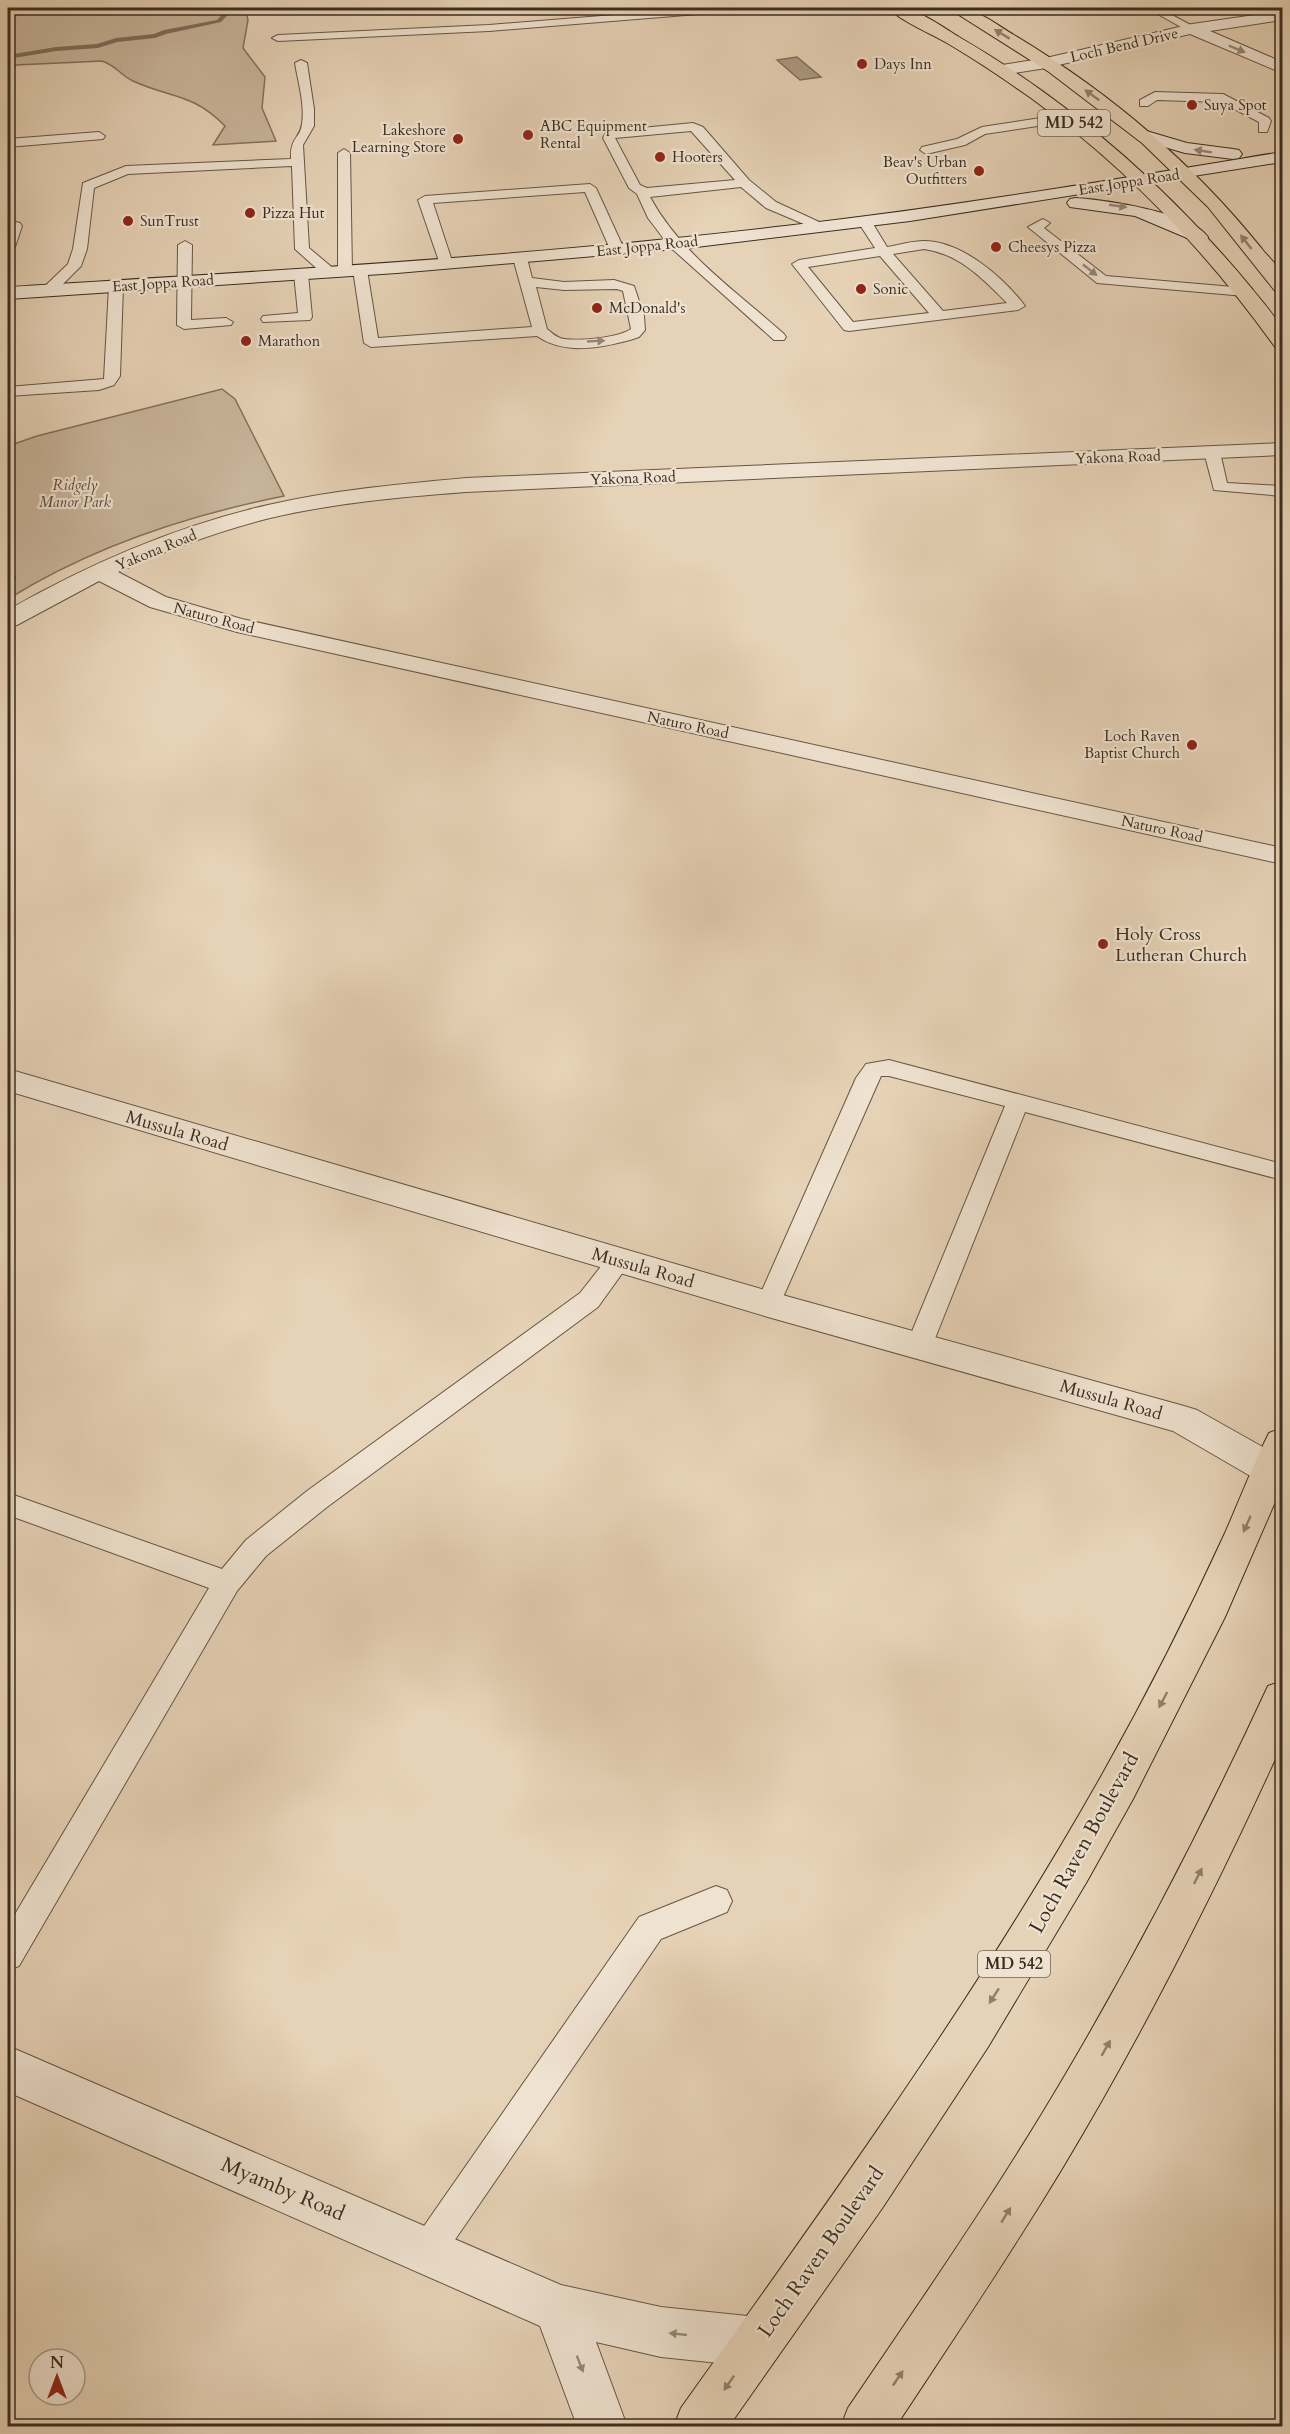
<svg xmlns="http://www.w3.org/2000/svg" width="1290" height="2434" viewBox="0 0 1290 2434" font-family="Cardo,serif">
<style>
.green{fill:#c9b69c;stroke:#82725e;stroke-width:1.5}
.water{fill:#ac9a83;stroke:#7f6e5b;stroke-width:1.5}
.lines{fill:none;stroke-linecap:round;stroke-linejoin:round}
.stream{fill:#7f6e5b;fill-rule:evenodd}
.lane-casing{stroke:#665645;stroke-width:2}
.street-casing{stroke:#665645;stroke-width:2}
.secondary-casing{stroke:#3b2d1f;stroke-width:2}
.primary-casing{stroke:#3b2d1f;stroke-width:2}
.path{stroke:#3b2d1f;stroke-width:2;stroke-dasharray:2 1.5;stroke-linecap:butt}
.lane{fill:#efe2d0;fill-rule:evenodd}
.street{fill:#efe2d0;fill-rule:evenodd}
.secondary{fill:#efe2d0;fill-rule:evenodd}
.primary{fill:#e6d2b6;fill-rule:evenodd}
.oneway{fill:#90806a}
.oneway2{fill:#958878}
.poi-dot{fill:#8f2418;stroke:#efe2d0;stroke-width:2}
.labels{text-anchor:middle;dominant-baseline:central;stroke-width:4.5;stroke-linejoin:round;paint-order:stroke}
.far-street-label{font-size:15px;fill:#3b2d1f;stroke:#efe2d0}
.far-poi-label{font-size:15px;fill:#3b2d1f;stroke:#efe2d0;text-anchor:start}
.far-park-label{font-size:15px;font-style:italic;fill:#574838;stroke:#efe2d0}
.shield{fill:#efe2d0;stroke:#716354;stroke-width:1.5}
.shield-label{font-size:16px;font-weight:bold;fill:#3b2d1f}
.poi-label{font-size:18px;fill:#3b2d1f;stroke:#efe2d0;text-anchor:start}
.street-label{font-size:18px;fill:#3b2d1f;stroke:#efe2d0}
.near-street-label{font-size:21px;fill:#3b2d1f;stroke:#efe2d0}
</style>
<rect width="100%" height="100%" fill="#e6d2b6"/>
<filter id="stains"><feTurbulence type="fractalNoise" baseFrequency=".00333" numOctaves="4"/><feColorMatrix values="0 0 0 0 .2 0 0 0 0 .09 0 0 0 0 .02 0 0 0 .5 -.17"/></filter>
<radialGradient id="worn" r=".72"><stop offset=".6" stop-color="#630" stop-opacity="0"/><stop offset="1" stop-color="#630" stop-opacity=".3"/></radialGradient>
<!-- green -->
<g class="green">
<path d="M 23,8 L 245,8 L 248,20 L 243,48 L 265,77 L 262,108 L 276,141 L 213,145 L 225,126 C 193,93 170,98 133,81 C 120,75 117,66 102,61 L 16,65 L 8,76 L 8,20 L 17,15 Z"/>
<path d="M 222,389 L 235,399 L 284,496 C 189,515 90,548 8,599 L 8,446 L 37,436 Z"/>
</g>
<!-- water -->
<polygon class="water" points="797,57 821,77 800,80 777,60"/>
<g class="lines">
<!-- stream -->
<polygon class="stream" points="228,8 234,8 221,22 166,34 155,38 117,42 98,48 56,51 8,59 8,55 56,47 97,44 116,38 154,34 164,30 217,20"/>
<defs>
<g id="lane">
<polygon points="701,8 740,8 735,11 489,31 278,41 272,38 278,35 489,25"/>
<polygon points="1147,8 1159,8 1198,29 1196,31 1188,31"/>
<path d="M 301,60 L 307,63 L 314,109 L 314,126 L 303,145 L 309,248 L 334,269 L 336,272 L 334,275 L 324,275 L 295,249 L 292,166 L 128,174 L 94,188 L 87,249 L 81,266 L 54,293 L 44,293 L 42,290 L 44,287 L 68,264 L 73,249 L 83,183 L 126,166 L 291,159 C 290,137 300,139 302,124 C 305,104 298,82 295,63 Z"/>
<polygon points="1155,92 1223,94 1269,118 1271,121 1267,132 1259,132 1259,122 1221,102 1157,100 1148,106 1140,106 1140,100"/>
<polygon points="1067,114 1071,115 1071,121 985,134 965,145 926,154 920,150 922,147 957,139 982,127"/>
<path d="M 693,123 L 703,127 L 749,180 L 776,202 L 830,227 L 823,231 L 818,230 L 766,208 L 741,187 L 650,197 C 680,253 737,292 784,334 L 786,337 L 784,340 L 774,340 L 670,247 L 648,218 L 637,194 L 629,188 L 603,138 L 606,132 L 610,131 ZM 691,131 L 735,180 L 647,188 L 640,185 L 615,138 Z"/>
<polygon points="99,132 105,136 103,139 8,147 8,139"/>
<polygon points="344,149 350,153 352,271 345,275 338,271 338,153"/>
<polygon points="590,184 596,188 624,249 622,252 612,252 610,249 585,192 433,203 453,264 451,267 441,267 418,200 425,196"/>
<path d="M 865,218 L 870,219 L 887,247 C 899,245 912,241 924,241 C 962,241 1004,278 1025,306 L 1018,310 L 849,331 L 844,330 L 792,264 L 799,260 L 875,248 L 858,222 ZM 924,249 C 960,254 983,279 1007,303 L 943,311 L 893,254 ZM 880,256 L 929,313 L 853,322 L 808,267 Z"/>
<polygon points="1043,219 1050,223 1044,228 1106,276 1245,288 1252,292 1245,296 1097,283 1028,227"/>
<polygon points="8,220 20,223 22,226 15,247 8,251"/>
<polygon points="185,241 192,245 191,320 226,318 233,322 231,325 184,329 177,325 178,245"/>
<path d="M 520,254 L 527,258 L 532,278 L 564,282 L 614,280 L 634,286 L 644,316 L 645,330 L 639,337 L 630,340 C 600,348 564,355 537,336 L 371,347 L 364,343 L 353,270 L 355,267 L 360,266 L 367,270 L 378,338 L 532,327 L 513,258 ZM 536,287 L 564,290 L 617,289 L 623,291 L 631,329 C 618,338 580,341 564,339 C 557,338 552,333 547,329 Z"/>
<polygon points="301,270 308,274 312,317 310,320 263,322 261,319 263,316 298,313 294,274"/>
<polygon points="116,282 123,286 120,376 114,385 99,390 8,396 8,387 104,379 109,286"/>
<polygon points="1212,447 1220,452 1227,483 1282,486 1282,496 1214,490 1204,452"/>
<polygon points="889,1060 1282,1164 1282,1180 1025,1112 932,1346 928,1353 919,1356 910,1353 906,1346 1005,1106 889,1076 881,1076 780,1304 777,1311 768,1313 759,1311 756,1304 856,1078 866,1064"/>
<polygon points="619,1252 628,1255 631,1261 598,1307 327,1507 266,1556 237,1591 19,1966 8,1970 8,1926 209,1588 8,1515 8,1493 222,1569 246,1540 307,1491 580,1293 610,1255"/>
<polygon points="716,1886 727,1890 732,1901 727,1912 661,1939 439,2263 427,2269 415,2263 409,2251 415,2239 639,1917"/>
</g>
<g id="street">
<polygon points="1282,11 1282,20 1210,31 1282,62 1282,73 1190,34 1046,68 1002,75 994,70 1002,65 1046,58 1192,24"/>
<path d="M 1282,443 L 1282,455 L 466,492 C 400,497 334,503 270,518 C 218,531 167,550 118,572 L 166,597 L 242,619 L 1282,848 L 1282,864 L 237,632 L 150,607 L 99,581 L 17,625 L 8,627 L 8,610 C 89,564 176,526 268,505 C 333,490 400,484 466,478 Z"/>
<polygon points="8,1069 768,1291 1184,1406 1197,1410 1282,1458 1282,1481 1272,1485 1259,1481 1173,1431 768,1317 8,1091"/>
<polygon points="8,2046 561,2285 661,2307 757,2317 775,2324 782,2342 775,2360 757,2367 661,2357 596,2342 627,2426 577,2426 540,2326 8,2092"/>
</g>
<g id="secondary">
<polygon points="1143,130 1187,143 1233,149 1239,150 1242,154 1239,158 1233,159 1185,153 1137,139 1135,135 1137,131"/>
<path d="M 1282,152 L 1282,162 L 910,221 L 688,248 L 397,273 L 8,299 L 8,287 C 267,271 527,257 785,226 C 951,207 1117,179 1282,152 Z"/>
<path d="M 1076,198 C 1105,200 1191,212 1208,237 L 1206,241 L 1199,243 L 1135,216 L 1070,207 L 1067,203 L 1070,199 Z"/>
</g>
<g id="primary">
<path d="M 889,8 C 914,5 938,24 959,37 C 1071,102 1171,190 1253,290 C 1260,299 1280,321 1282,331 C 1284,336 1282,343 1282,349 L 1275,347 C 1207,252 1126,167 1031,98 C 1004,79 976,60 947,43 C 932,34 900,21 889,8 Z"/>
<path d="M 948,8 C 973,5 994,23 1014,35 C 1109,92 1193,163 1262,249 C 1268,257 1279,266 1282,274 C 1284,279 1282,288 1282,293 L 1275,291 L 1208,207 L 1142,143 L 1049,72 Z"/>
<path d="M 1282,1428 L 1282,1486 L 1225,1617 L 1133,1799 L 1086,1883 L 988,2047 L 883,2207 L 729,2426 L 674,2426 L 681,2408 C 829,2201 978,1995 1103,1773 C 1147,1695 1188,1614 1225,1533 C 1240,1499 1253,1465 1269,1433 Z"/>
<path d="M 1282,1681 L 1282,1743 L 1276,1757 C 1212,1897 1142,2035 1063,2167 C 1010,2255 952,2341 896,2426 L 841,2426 L 848,2408 C 922,2299 997,2191 1064,2077 C 1139,1950 1206,1820 1268,1686 Z"/>
</g>
</defs>
<!-- lane casing -->
<use href="#lane" class="lane-casing"/>
<!-- street casing -->
<use href="#street" class="street-casing"/>
<!-- secondary casing -->
<use href="#secondary" class="secondary-casing"/>
<!-- primary casing -->
<use href="#primary" class="primary-casing"/>
<!-- path -->
<polyline class="path" points="8,574 17,579"/>
<!-- lane -->
<use href="#lane" class="lane"/>
<!-- street -->
<use href="#street" class="street"/>
<!-- secondary -->
<use href="#secondary" class="secondary"/>
<!-- primary -->
<use href="#primary" class="primary"/>
</g>
<!-- one-way arrows -->
<defs><path id="oneway-solid" d="M-6-.8H1V-3.2L6.5 0L1 3.2V.8H-6Z" transform="scale(1.5)"/></defs>
<g class="oneway">
<use href="#oneway-solid" transform="translate(1002 34) rotate(-149)"/>
<use href="#oneway-solid" transform="translate(1092 95) rotate(-144)"/>
<use href="#oneway-solid" transform="translate(1246 242) rotate(-128)"/>
<use href="#oneway-solid" transform="translate(1247 1524) rotate(114)"/>
<use href="#oneway-solid" transform="translate(1163 1700) rotate(118)"/>
<use href="#oneway-solid" transform="translate(1198 1876) rotate(-63)"/>
<use href="#oneway-solid" transform="translate(994 1996) rotate(123)"/>
<use href="#oneway-solid" transform="translate(1106 2048) rotate(-60)"/>
<use href="#oneway-solid" transform="translate(1006 2215) rotate(-58)"/>
<use href="#oneway-solid" transform="translate(898 2378) rotate(-56)"/>
<use href="#oneway-solid" transform="translate(729 2383) rotate(125)"/>
</g>
<g class="oneway2">
<use href="#oneway-solid" transform="translate(1237 49) rotate(23)"/>
<use href="#oneway-solid" transform="translate(1203 151) rotate(-171)"/>
<use href="#oneway-solid" transform="translate(1118 206) rotate(8)"/>
<use href="#oneway-solid" transform="translate(1090 270) rotate(38)"/>
<use href="#oneway-solid" transform="translate(596 341) rotate(-3)"/>
<use href="#oneway-solid" transform="translate(678 2334) rotate(-174)"/>
<use href="#oneway-solid" transform="translate(580 2364) rotate(69)"/>
</g>
<!-- markers -->
<g class="poi-dot">
<circle cx="862" cy="64" r="6"/>
<circle cx="1192" cy="105" r="6"/>
<circle cx="528" cy="135" r="6"/>
<circle cx="458" cy="139" r="6"/>
<circle cx="660" cy="157" r="6"/>
<circle cx="979" cy="171" r="6"/>
<circle cx="250" cy="213" r="6"/>
<circle cx="128" cy="221" r="6"/>
<circle cx="996" cy="247" r="6"/>
<circle cx="861" cy="289" r="6"/>
<circle cx="597" cy="308" r="6"/>
<circle cx="246" cy="341" r="6"/>
<circle cx="1192" cy="745" r="6"/>
<circle cx="1103" cy="944" r="6"/>
</g>
<g class="labels">
<!-- far-street labels -->
<g class="far-street-label">
<text transform="translate(1124 45) rotate(-13)">Loch Bend Drive</text>
<text transform="translate(1129 182) rotate(-9)">East Joppa Road</text>
<text transform="translate(647 246) rotate(-6)">East Joppa Road</text>
<text transform="translate(163 283) rotate(-4)">East Joppa Road</text>
<text transform="translate(1118 457) rotate(-2)">Yakona Road</text>
<text transform="translate(633 478) rotate(-2)">Yakona Road</text>
<text transform="translate(156 550) rotate(-22)">Yakona Road</text>
<text transform="translate(214 618) rotate(15)">Naturo Road</text>
<text transform="translate(688 725) rotate(12)">Naturo Road</text>
<text transform="translate(1162 829) rotate(12)">Naturo Road</text>
</g>
<!-- far-poi labels -->
<g class="far-poi-label">
<text x="874" y="64">Days Inn</text>
<text x="1204" y="105">Suya Spot</text>
<text x="540" y="126">ABC Equipment<tspan x="540" dy="17">Rental</tspan></text>
<text x="446" y="130" text-anchor="end">Lakeshore<tspan x="446" dy="17">Learning Store</tspan></text>
<text x="672" y="157">Hooters</text>
<text x="967" y="162" text-anchor="end">Beav's Urban<tspan x="967" dy="17">Outfitters</tspan></text>
<text x="262" y="213">Pizza Hut</text>
<text x="140" y="221">SunTrust</text>
<text x="1008" y="247">Cheesys Pizza</text>
<text x="873" y="289">Sonic</text>
<text x="609" y="308">McDonald's</text>
<text x="258" y="341">Marathon</text>
<text x="1180" y="736" text-anchor="end">Loch Raven<tspan x="1180" dy="17">Baptist Church</tspan></text>
</g>
<!-- far-park labels -->
<g class="far-park-label">
<text x="75" y="485">Ridgely<tspan x="75" dy="17">Manor Park</tspan></text>
</g>
<!-- shield labels -->
<g class="shield">
<rect x="1038" y="110" width="72" height="26" rx="4.5"/>
<rect x="978" y="1951" width="72" height="26" rx="4.5"/>
</g>
<g class="shield-label">
<text x="1074" y="123">MD 542</text>
<text x="1014" y="1964">MD 542</text>
</g>
<!-- poi labels -->
<g class="poi-label">
<text x="1115" y="934">Holy Cross<tspan x="1115" dy="21">Lutheran Church</tspan></text>
</g>
<!-- street labels -->
<g class="street-label">
<text transform="translate(177 1131) rotate(16)">Mussula Road</text>
<text transform="translate(643 1268) rotate(16)">Mussula Road</text>
<text transform="translate(1111 1400) rotate(16)">Mussula Road</text>
</g>
<!-- near-street labels -->
<g class="near-street-label">
<text transform="translate(1084 1843) rotate(-61)">Loch Raven Boulevard</text>
<text transform="translate(283 2189) rotate(23)">Myamby Road</text>
<text transform="translate(821 2252) rotate(-55)">Loch Raven Boulevard</text>
</g>
</g>
<!-- margin -->
<rect width="1290" height="2434" fill="none" stroke="#e6d2b6" stroke-width="30"/>
<rect x="9" y="9" width="1272" height="2416" fill="none" stroke="#3b2d1f" stroke-width="3"/>
<rect x="15" y="15" width="1260" height="2404" fill="none" stroke="#3b2d1f" stroke-width="1.5"/>
<!-- north arrow -->
<g transform="translate(57 2377)"><circle r="28" fill="#efe2d0" stroke="#a79a89" stroke-width="1.5"/>
<path d="M0-4.5L10 22L0 15L-10 22Z" fill="#8f2418"/>
<text y="-9" font-size="16" font-weight="bold" text-anchor="middle" fill="#3b2d1f">N</text>
</g>
<rect width="100%" height="100%" filter="url(#stains)"/>
<rect width="100%" height="100%" fill="url(#worn)"/>
</svg>
